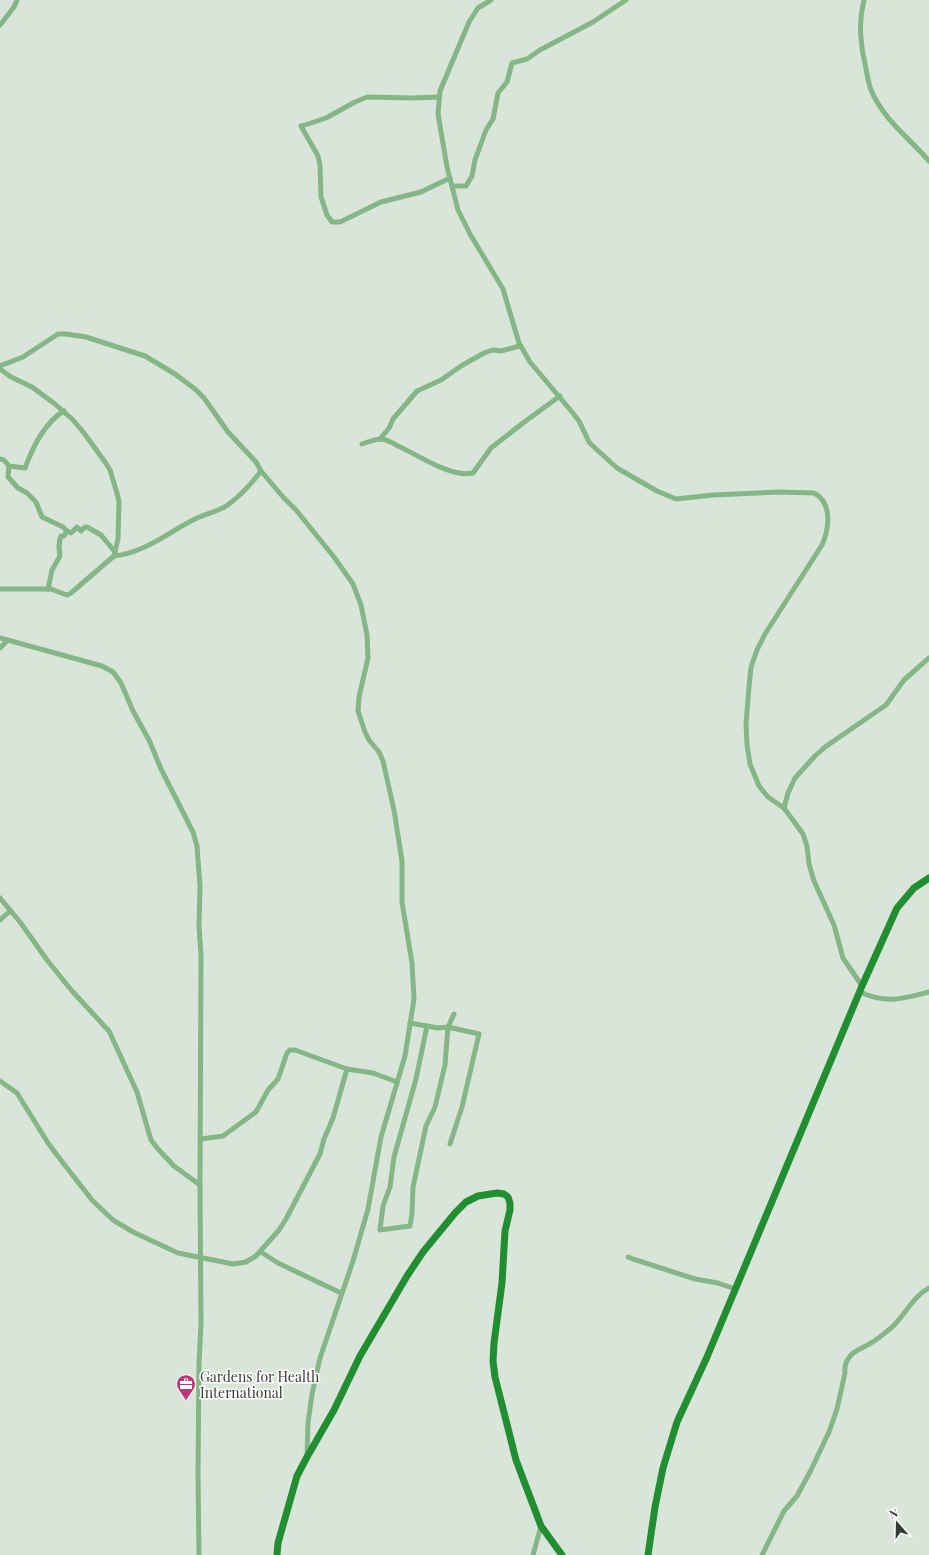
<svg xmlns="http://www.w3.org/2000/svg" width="929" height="1555" viewBox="0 0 929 1555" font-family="'Playfair Display',serif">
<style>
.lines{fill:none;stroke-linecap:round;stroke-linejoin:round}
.minor{stroke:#85b686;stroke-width:5}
.major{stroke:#228e32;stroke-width:7}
.labels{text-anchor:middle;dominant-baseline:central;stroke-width:3;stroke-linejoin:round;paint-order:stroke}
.poi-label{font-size:14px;fill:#363a36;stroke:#fff;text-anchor:start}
</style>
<rect width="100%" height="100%" fill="#dae5da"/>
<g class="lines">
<!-- minor -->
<g class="minor">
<path d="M 491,0 L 478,8 L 469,22 L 440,91 L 438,114 L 447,167 L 458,210 L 470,234 L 503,289 L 519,343 L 530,362 L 572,412 L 579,421 L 589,442 L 595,448 L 617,468 L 657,491 L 676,499 L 713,495 L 778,492 L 814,493 C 833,503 829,529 822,545 L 765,634 L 757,650 L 751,667 L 749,687 L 746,724 L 747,745 L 750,764 L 759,786 L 768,797 L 784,808 L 803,834 L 807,846 L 809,864 L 814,881 L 834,925 L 843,958 L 862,986"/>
<path d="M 864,0 C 859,19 860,35 863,54 C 866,66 867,79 871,90 C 883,119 909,138 929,161"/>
<polyline points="0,25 14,7 17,0"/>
<polyline points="301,126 318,156 320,165 321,197 327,215 332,222 340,222 381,202 421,192 450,178"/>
<polyline points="302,126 326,118 355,102 367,97 412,98 439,97"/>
<polyline points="452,186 466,186 472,176 475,160 486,130 493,119 498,93 507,82 512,63 527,59 540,50 593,22 626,0"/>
<polyline points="0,366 23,357 58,334 66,334 86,337 145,356 175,374 195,389 204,398 228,432 256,462 261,471 283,497 296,510 334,557 353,584 361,605 367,635 368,658 359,697 358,711 365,732 369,740 379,752 383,761 394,810 402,861 402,902 412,963 414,999 405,1056 381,1137 368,1209 353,1261 320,1358 312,1394 308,1423 307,1456"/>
<polyline points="0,369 11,377 32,387 55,404 73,420 84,433 105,462 110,470 117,493 119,502 118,539 114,556 71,593 67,595 64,594 51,589 0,589"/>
<polyline points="380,439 389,428 393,419 417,391 441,380 461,366 484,353 493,350 501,351 520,346"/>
<path d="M 362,444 C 368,442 375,439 381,439 C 386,439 393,443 398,446 C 418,455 451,478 473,473 L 491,448 L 523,423 L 560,396"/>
<path d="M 0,459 L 4,460 L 9,466 L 25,468 C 33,447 44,423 64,411"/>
<path d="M 9,466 L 8,477 L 18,488 L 27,493 L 36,502 L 42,517 L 63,527 L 67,531 L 64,536 L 61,536 C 58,543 59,549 60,556 L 52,570 L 48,589"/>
<polyline points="67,531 71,533 77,527 81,531 85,527 87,527 101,535 115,552"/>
<path d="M 114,556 C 145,553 168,532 195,519 C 206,513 219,512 229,504 C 241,495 252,483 261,471"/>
<polyline points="0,638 102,666 113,672 121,683 133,711 149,740 161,769 193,832 197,846 200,886 199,926 201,956 200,1185 201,1324 199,1363 198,1474 199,1555"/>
<polyline points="0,648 8,640"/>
<polyline points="784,808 788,793 795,778 815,756 825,747 886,705 904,680 929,658"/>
<polyline points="0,898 20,922 47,960 72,991 109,1031 137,1092 151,1140 158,1149 174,1166 200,1185"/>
<polyline points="0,920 10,911"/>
<path d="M 860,992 C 886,1004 902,999 929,992"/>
<polyline points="410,1023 438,1028 448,1027 479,1034 462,1107 450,1144"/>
<polyline points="427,1026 416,1079 394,1157 390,1187 383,1206 380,1230 410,1226 412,1214 413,1187 426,1126 435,1107 445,1065 448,1027 454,1014"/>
<polyline points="0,1081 17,1093 48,1143 60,1159 92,1200 113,1220 133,1232 178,1253 233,1264 246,1262 256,1256 279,1230 286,1219 320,1154 324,1139 333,1118 347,1069"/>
<polyline points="201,1139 223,1136 256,1112 268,1090 278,1079 287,1053 290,1050 295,1050 347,1069 373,1073 397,1082"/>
<polyline points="261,1252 278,1263 341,1293"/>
<polyline points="628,1257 633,1259 695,1279 718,1283 735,1289"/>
<polyline points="533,1555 541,1526"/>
<path d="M 762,1555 L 784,1511 L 797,1496 L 811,1470 L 829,1432 L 837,1409 L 845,1373 C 844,1365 847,1359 852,1354 C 858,1349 865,1347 871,1343 C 878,1339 885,1333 891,1328 C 905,1316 912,1297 929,1288"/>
</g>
<!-- major -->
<g class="major">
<polyline points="277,1555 278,1543 297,1476 307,1457 334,1410 360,1356 407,1276 423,1252 455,1213 466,1202 478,1196 497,1193 504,1194 508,1197 510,1203 510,1210 505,1231 502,1283 494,1343 493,1361 495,1377 516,1460 541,1526 562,1555"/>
<polyline points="648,1555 655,1507 663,1468 677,1422 707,1357 862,986 897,908 914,888 929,878"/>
</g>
</g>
<!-- icons -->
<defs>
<symbol id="office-pin" viewBox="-11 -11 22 30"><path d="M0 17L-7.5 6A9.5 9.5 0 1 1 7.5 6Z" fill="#be3778" stroke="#fff"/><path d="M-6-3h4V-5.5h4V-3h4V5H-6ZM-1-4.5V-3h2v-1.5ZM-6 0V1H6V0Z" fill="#fff"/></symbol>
</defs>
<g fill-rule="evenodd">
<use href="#office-pin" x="175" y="1373" width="22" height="30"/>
</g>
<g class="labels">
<!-- poi labels -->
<g class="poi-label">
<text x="200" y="1376">Gardens for Health<tspan x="200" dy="16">International</tspan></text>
</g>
</g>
<!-- north arrow -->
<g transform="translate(897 1523) rotate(340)" stroke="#ffffff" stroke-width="3" paint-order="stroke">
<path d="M0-3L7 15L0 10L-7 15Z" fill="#363a36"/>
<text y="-6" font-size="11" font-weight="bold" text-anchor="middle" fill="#363a36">N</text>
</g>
</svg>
